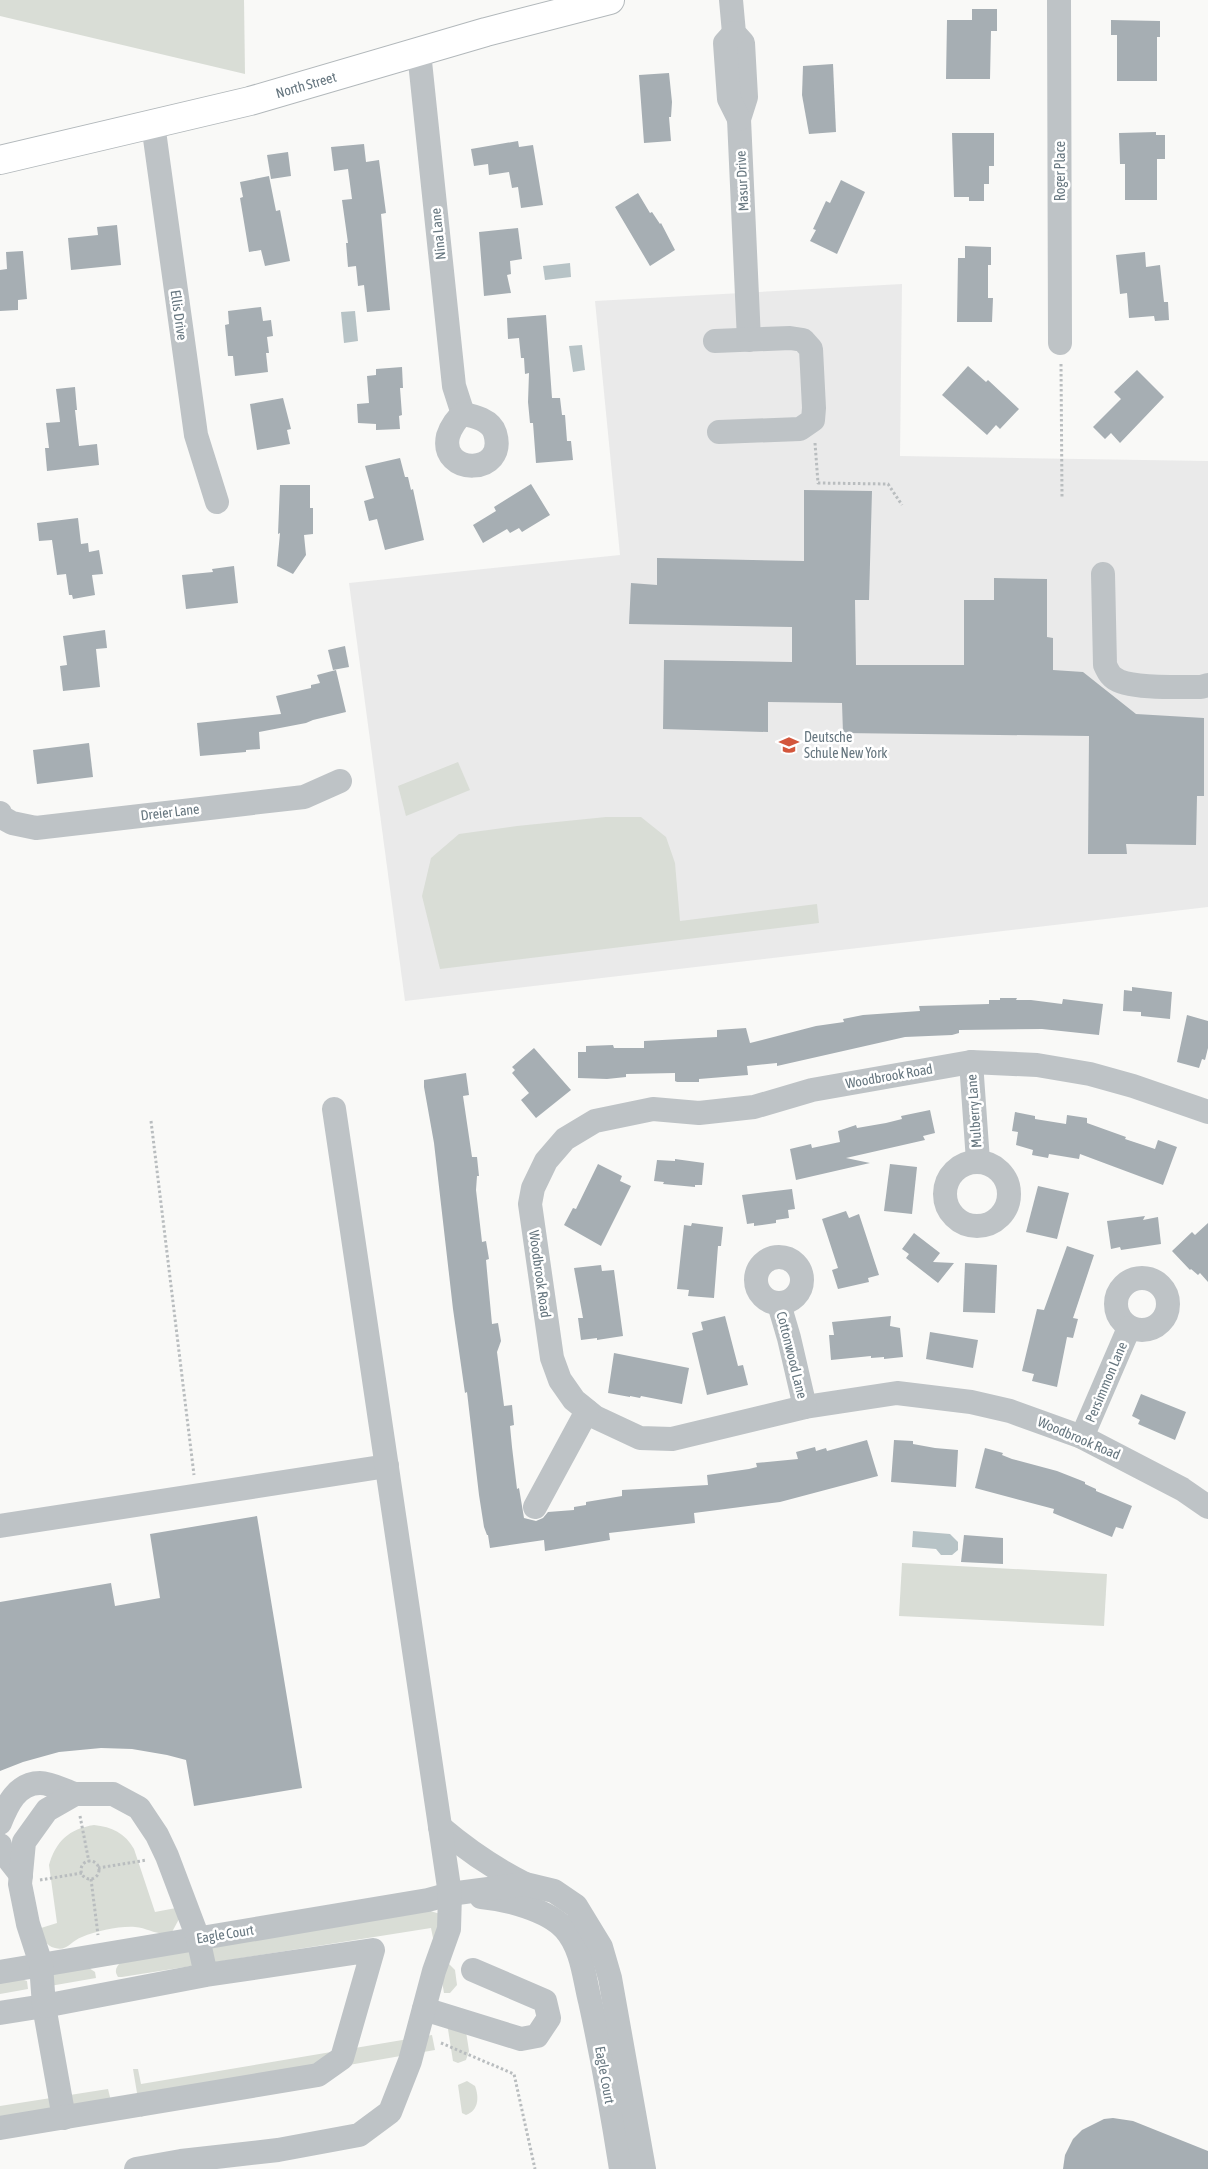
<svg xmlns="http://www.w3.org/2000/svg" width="1208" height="2169" viewBox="0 0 1208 2169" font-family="'Asap Condensed',sans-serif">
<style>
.built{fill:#eaeaea}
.green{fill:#d9ddd6}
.water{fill:#b7c3c6}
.building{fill:#a6aeb3}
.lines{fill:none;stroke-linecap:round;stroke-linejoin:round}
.major-casing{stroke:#b2b8bb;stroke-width:30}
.path{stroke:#b9bdbf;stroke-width:3;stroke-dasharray:2.5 2.5;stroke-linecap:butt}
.minor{stroke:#bec3c6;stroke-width:24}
.major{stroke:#fff;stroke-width:28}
.labels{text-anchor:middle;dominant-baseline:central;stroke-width:5;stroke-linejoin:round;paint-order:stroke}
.street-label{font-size:14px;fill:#66767f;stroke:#fff}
.poi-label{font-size:14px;fill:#66767f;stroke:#fff;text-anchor:start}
</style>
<rect width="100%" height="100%" fill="#f9f9f7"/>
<!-- built -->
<polygon class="built" points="902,284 900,456 1208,461 1208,907 405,1001 349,583 620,555 595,301"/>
<!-- green -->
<g class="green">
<polygon points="0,0 244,0 245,74 0,16"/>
<polygon points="458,762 470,790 406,816 398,786"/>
<polygon points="606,817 641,817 666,837 675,863 680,921 817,904 819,923 440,969 422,896 431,858 459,834 517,826"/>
<polygon points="902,1563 1107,1574 1104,1626 899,1616"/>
<path d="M 94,1825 C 112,1827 125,1833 134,1849 L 155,1912 L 176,1908 L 179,1919 L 172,1932 C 158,1937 149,1928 135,1927 C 119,1926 97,1931 82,1937 C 72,1940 67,1952 55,1948 C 45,1946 43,1937 41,1928 L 57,1923 L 49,1865 C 56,1841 69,1829 94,1825 Z"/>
<path d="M 430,1911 L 444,1915 L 434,1943 L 431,1928 L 122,1977 L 118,1977 C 114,1971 116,1967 121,1962 Z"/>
<polygon points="448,1963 455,1970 457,1985 450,1993 444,1993 439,1964"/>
<polygon points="89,1968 95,1972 96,1978 50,1986 51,1979 54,1974"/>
<polygon points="21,1979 27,1981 28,1989 0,1994 0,1982"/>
<polygon points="464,2019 469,2051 466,2060 458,2063 453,2061 447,2023"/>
<polygon points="432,2035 435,2050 143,2101 146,2115 141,2117 133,2069 138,2069 141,2084"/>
<path d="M 467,2081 L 475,2086 C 479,2097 479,2110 466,2115 L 462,2113 L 458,2085 Z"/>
<polygon points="108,2089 112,2105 0,2123 0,2106"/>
</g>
<!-- water -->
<g class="water">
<polygon points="570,263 571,277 545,280 543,266"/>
<polygon points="355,311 358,341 344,343 341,312"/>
<polygon points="582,345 585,370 573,372 569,346"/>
<polygon points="913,1531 950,1534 958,1542 958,1550 952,1555 941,1555 936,1549 912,1547"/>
</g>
<!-- building -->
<g class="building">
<polygon points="972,9 997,9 997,31 991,31 990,79 946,79 947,20 972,20"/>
<polygon points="1111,20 1160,21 1160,37 1157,37 1157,81 1117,81 1117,35 1111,35"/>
<polygon points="833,64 836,132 809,134 802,95 803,66"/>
<polygon points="669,73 672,102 671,117 669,117 671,141 644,143 639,75"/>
<polygon points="1156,132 1156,135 1165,135 1165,159 1157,159 1157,200 1125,200 1125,164 1120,164 1119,133"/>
<polygon points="952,133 994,133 994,166 989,166 989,184 984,184 984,201 969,201 969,197 954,197"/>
<polygon points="518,141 519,147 533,145 543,205 521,208 518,187 512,188 509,172 489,175 488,164 474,166 471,149"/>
<polygon points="364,144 366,162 379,160 386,213 381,214 390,310 367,312 364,285 358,286 356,266 348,267 346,243 348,243 342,200 352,199 348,169 334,171 331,147"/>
<polygon points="288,152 291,176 271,179 267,155"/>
<polygon points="269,176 276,211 280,210 290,261 265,266 261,250 249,252 240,198 243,197 240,182"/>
<polygon points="841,180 865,192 837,254 810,241 816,230 813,229 826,201 830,203"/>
<polygon points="638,193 650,213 652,212 660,224 661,223 675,250 650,266 615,207"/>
<polygon points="117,225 121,265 71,270 68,238 98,235 97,227"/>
<polygon points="518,228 522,259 510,261 511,274 507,275 511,293 484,296 479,232"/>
<polygon points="965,246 991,247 991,265 988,265 988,298 993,298 992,322 957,322 958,258 965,258"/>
<polygon points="23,251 27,299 18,300 18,310 0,311 0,270 7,269 6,252"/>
<polygon points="1145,252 1146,267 1160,265 1164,302 1168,302 1169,320 1155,321 1154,316 1129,318 1127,293 1120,294 1116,255"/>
<polygon points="261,307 263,321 271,320 273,336 267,337 269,353 266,353 268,372 235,376 233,356 228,356 225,325 229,324 228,311"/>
<polygon points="546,315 552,398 560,398 562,415 565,415 567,441 571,441 573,460 536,463 533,423 530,423 528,402 529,373 525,374 524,358 521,358 519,338 508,339 507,318"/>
<polygon points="968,366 986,382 988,380 1019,409 1000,429 996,425 987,435 942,395"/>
<polygon points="402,367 403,388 400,388 402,415 399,416 400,429 376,430 376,424 358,423 357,404 369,403 367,376 376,375 376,369"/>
<polygon points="1137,370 1164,397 1120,443 1111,433 1105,439 1093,427 1121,399 1114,392"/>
<polygon points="75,387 77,410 75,410 79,446 97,444 99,465 47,471 45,448 49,448 46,423 60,422 56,389"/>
<polygon points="283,398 291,429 287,430 290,444 257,450 250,404"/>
<polygon points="400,458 405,477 408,477 411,490 413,489 424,540 385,550 377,519 369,521 364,501 374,498 365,466"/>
<polygon points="531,484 550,515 522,532 519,528 510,533 507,529 483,543 473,525 496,511 494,507"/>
<polygon points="280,485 310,485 310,508 313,508 313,534 304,535 306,555 293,574 277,566 280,533 278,534"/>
<polygon points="804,490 872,491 869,600 855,600 856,665 964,665 964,600 994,600 994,578 1047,579 1047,637 1053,638 1053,670 1083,672 1136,714 1204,718 1204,796 1197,796 1196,845 1126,844 1127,854 1088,854 1089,736 843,733 842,703 768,702 768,732 663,729 664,660 792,662 792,627 629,624 631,583 657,585 657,558 804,561"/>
<polygon points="78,518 81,544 88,543 89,552 99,550 103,574 92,575 95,595 73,599 72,595 69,595 66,574 57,575 52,540 39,541 37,523"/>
<polygon points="234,566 238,603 186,609 182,575 213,572 212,569"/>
<polygon points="105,630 107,648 96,649 100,687 63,691 60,666 67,665 63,636"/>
<polygon points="345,646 349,667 333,670 328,650"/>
<polygon points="336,670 346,712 313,720 306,723 259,732 260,749 246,750 246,752 200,756 197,723 281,714 276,696 311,688 311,685 320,683 317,675"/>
<polygon points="89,743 93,777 37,784 33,750"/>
<polygon points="1132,987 1172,992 1170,1019 1141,1016 1141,1012 1123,1011 1124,990 1132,991"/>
<polygon points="1000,998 1017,998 1016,1000 1031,1000 1062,1004 1063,999 1103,1004 1099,1035 1042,1029 959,1030 959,1033 952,1035 905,1037 777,1066 777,1063 747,1066 748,1075 699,1079 699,1082 677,1082 675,1081 675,1073 626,1074 626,1077 607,1079 578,1078 578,1052 586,1052 586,1046 613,1045 614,1048 644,1048 644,1041 717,1037 717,1030 746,1028 750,1043 816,1026 844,1022 843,1019 863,1015 920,1011 919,1006 989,1004 989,1000 1000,1000"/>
<polygon points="1187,1015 1208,1021 1208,1048 1205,1060 1202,1059 1199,1068 1177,1062"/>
<polygon points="534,1048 571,1090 536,1118 521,1100 529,1093 512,1073 515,1070 512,1067"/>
<polygon points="466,1073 469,1095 463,1096 472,1157 477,1157 479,1176 477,1176 476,1190 482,1242 486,1241 489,1259 486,1260 488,1282 492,1324 498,1323 501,1341 497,1352 504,1406 512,1405 514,1425 510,1426 512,1447 517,1489 519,1488 524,1518 536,1521 543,1518 548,1512 574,1510 574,1507 586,1505 586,1502 622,1496 622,1490 708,1485 707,1475 749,1469 757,1467 756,1463 798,1459 796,1452 815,1447 816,1451 826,1448 827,1451 867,1440 878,1476 780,1502 694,1513 695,1523 609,1533 610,1540 545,1551 544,1540 490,1548 488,1535 487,1535 484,1527 479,1495 467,1392 465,1393 453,1309 434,1143 424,1087 424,1080"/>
<polygon points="930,1110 935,1133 923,1136 925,1140 846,1158 870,1163 796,1180 790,1149 811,1144 812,1148 840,1142 838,1131 856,1125 857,1128 886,1123 902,1119 901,1116"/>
<polygon points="1015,1112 1035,1116 1035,1119 1066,1124 1067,1115 1087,1118 1087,1123 1126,1137 1125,1139 1155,1149 1158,1140 1177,1147 1163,1185 1080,1154 1079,1159 1049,1154 1048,1158 1032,1155 1033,1150 1016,1145 1018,1132 1012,1131"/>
<polygon points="675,1159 704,1163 702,1185 695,1185 695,1187 663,1184 664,1182 654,1181 657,1160 675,1161"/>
<polygon points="598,1164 622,1176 620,1181 631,1186 601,1246 564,1225 573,1208 576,1209"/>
<polygon points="890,1164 917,1167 912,1214 884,1211"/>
<polygon points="1038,1186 1069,1193 1057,1239 1026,1232"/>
<polygon points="792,1189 795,1209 788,1210 789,1218 776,1220 776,1223 754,1226 754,1223 747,1224 742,1195"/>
<polygon points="846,1211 849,1218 859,1214 879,1275 868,1278 869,1282 838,1289 832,1270 838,1268 822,1219"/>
<polygon points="1145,1216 1143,1220 1158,1217 1161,1244 1121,1250 1120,1247 1111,1249 1107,1221"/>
<polygon points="692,1223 723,1227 721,1246 718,1246 714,1298 688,1296 689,1290 677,1289 684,1225 691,1226"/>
<polygon points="1208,1223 1208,1282 1200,1273 1198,1275 1191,1269 1190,1270 1172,1251 1192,1232 1195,1235"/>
<polygon points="914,1233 940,1253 933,1262 954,1263 938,1283 906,1258 909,1254 902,1249"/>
<polygon points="1067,1246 1094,1255 1073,1318 1078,1319 1073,1338 1067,1337 1057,1387 1032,1381 1034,1374 1022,1371 1037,1309 1044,1310"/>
<polygon points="965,1263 997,1265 995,1313 963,1312"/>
<polygon points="601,1265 602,1271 614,1270 623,1336 597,1340 597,1338 581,1340 578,1318 583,1318 574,1268"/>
<polygon points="725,1316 738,1366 743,1365 748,1385 707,1395 692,1333 703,1330 701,1322"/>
<polygon points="891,1316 890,1326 900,1328 903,1357 884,1359 884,1357 871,1358 871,1356 831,1360 829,1335 834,1335 832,1322"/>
<polygon points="930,1332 978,1340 973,1368 926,1359"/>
<polygon points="614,1353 689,1368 682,1404 641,1396 640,1398 630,1396 630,1397 608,1393"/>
<polygon points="1141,1394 1186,1412 1175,1440 1138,1424 1140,1420 1132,1416"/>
<polygon points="894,1440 913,1441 913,1444 935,1448 958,1450 956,1487 891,1482"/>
<polygon points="985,1448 1003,1453 1002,1455 1012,1459 1057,1471 1085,1482 1085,1484 1096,1489 1096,1491 1132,1506 1123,1529 1116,1527 1112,1537 1053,1513 1054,1509 975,1488"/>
<polygon points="257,1516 302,1788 194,1806 186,1760 167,1755 132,1749 101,1748 59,1752 23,1762 0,1771 0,1602 111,1583 115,1606 160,1598 150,1534"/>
<polygon points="964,1535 1003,1538 1003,1564 961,1562"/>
<polygon points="1113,2118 1133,2121 1208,2151 1208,2169 1063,2169 1065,2155 1073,2139 1082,2130 1104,2119"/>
</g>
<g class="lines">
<defs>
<polyline id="major" points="0,160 250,101 486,32 610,0"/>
</defs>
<!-- major casing -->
<use href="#major" class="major-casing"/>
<!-- path -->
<g class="path">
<polyline points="1061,364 1062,497"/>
<polyline points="815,443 818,483 888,484 902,505"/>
<polyline points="151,1121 194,1475"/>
<polyline points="80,1816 89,1862"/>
<circle cx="90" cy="1870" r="9"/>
<polyline points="98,1868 147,1860"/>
<polyline points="91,1879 98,1935"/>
<polyline points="40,1880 82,1873"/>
<polyline points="441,2043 514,2074 535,2169"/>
</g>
<!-- minor -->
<g class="minor">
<polyline points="731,0 734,33 743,43 746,97 739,119 749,340"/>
<polyline points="1059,0 1060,343"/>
<polyline points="734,33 725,43 729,99 739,119"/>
<polyline points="419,52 454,386 463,414"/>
<polyline points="153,124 196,435 217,502"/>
<polyline points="715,341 790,338 803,340 811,349 814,408 813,420 800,429 719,432"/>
<path d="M 463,414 C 474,416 491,420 495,433 C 508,476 439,476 448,436 C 451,427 455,420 463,414 Z"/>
<path d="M 1103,574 L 1105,665 C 1108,671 1109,675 1114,678 C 1127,689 1182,687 1201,687 L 1208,685"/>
<polyline points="0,813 0,816 12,823 36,828 304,797 340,781"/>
<polyline points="971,1062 978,1161"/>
<polyline points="1208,1112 1133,1086 1090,1074 1037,1065 971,1062 812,1090 754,1107 699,1113 653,1109 595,1121 565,1139 546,1161 533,1188 530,1204 552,1358 560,1380 574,1400 595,1417 640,1438 672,1439 805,1407 897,1393 971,1402 1010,1411 1082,1437 1182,1489 1208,1507"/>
<circle cx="977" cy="1194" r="32"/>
<circle cx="779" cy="1280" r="23"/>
<circle cx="1142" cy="1304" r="26"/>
<polyline points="779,1304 789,1338 805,1407"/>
<polyline points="1082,1437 1129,1328"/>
<polyline points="535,1507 587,1411"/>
<polyline points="0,1526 387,1466"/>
<path d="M 0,1823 C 7,1805 17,1783 40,1783 C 51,1783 65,1791 75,1794"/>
<path d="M 440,1827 C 467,1850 493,1868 525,1884"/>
<polyline points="0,1845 0,1848 21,1875"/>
<path d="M 481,1897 C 506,1899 548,1910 565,1929 C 582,1948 584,1977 590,2001 C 602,2056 612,2112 621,2169"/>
<polyline points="0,1972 428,1900 450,1894 525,1884 554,1891 576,1906 601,1947 610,1978 644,2169"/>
<polyline points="424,2009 521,2039 537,2036 549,2018 545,2001 473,1970"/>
<polyline points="0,2013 44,2006 64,2118"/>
<polyline points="0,2128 318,2075 342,2058 373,1950 206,1975 44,2006 41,1964 28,1924 20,1884 24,1842 47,1810 75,1794 113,1794 139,1808 157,1835 167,1856 198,1938 206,1975"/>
<polyline points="136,2169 181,2161 278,2150 359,2135 390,2112 410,2061 434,1971 449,1929 450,1894 334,1109"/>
</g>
<!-- major -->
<use href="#major" class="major"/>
</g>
<!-- icons -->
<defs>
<symbol id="school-bare" viewBox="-9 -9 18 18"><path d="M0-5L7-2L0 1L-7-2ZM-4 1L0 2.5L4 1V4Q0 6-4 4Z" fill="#d3563c" stroke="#fff" stroke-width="2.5" paint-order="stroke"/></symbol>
</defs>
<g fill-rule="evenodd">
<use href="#school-bare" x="775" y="731" width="28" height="28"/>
</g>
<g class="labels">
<!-- street labels -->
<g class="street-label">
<text transform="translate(306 85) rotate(-16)">North Street</text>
<text transform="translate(1060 171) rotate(-90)">Roger Place</text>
<text transform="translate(742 181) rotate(-93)">Masur Drive</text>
<text transform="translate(438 234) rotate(-96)">Nina Lane</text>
<text transform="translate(179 315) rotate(82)">Ellis Drive</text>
<text transform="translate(170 812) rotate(-7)">Dreier Lane</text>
<text transform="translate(889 1076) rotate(-10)">Woodbrook Road</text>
<text transform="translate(974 1111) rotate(-94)">Mulberry Lane</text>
<text transform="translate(540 1274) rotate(82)">Woodbrook Road</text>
<text transform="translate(792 1355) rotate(76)">Cottonwood Lane</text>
<text transform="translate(1106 1382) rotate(-67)">Persimmon Lane</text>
<text transform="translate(1079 1438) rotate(23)">Woodbrook Road</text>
<text transform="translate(225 1934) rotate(-9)">Eagle Court</text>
<text transform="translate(605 2075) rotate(80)">Eagle Court</text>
</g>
<!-- poi labels -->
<g class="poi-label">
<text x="804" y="737">Deutsche<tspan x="804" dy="16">Schule New York</tspan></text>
</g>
</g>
</svg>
